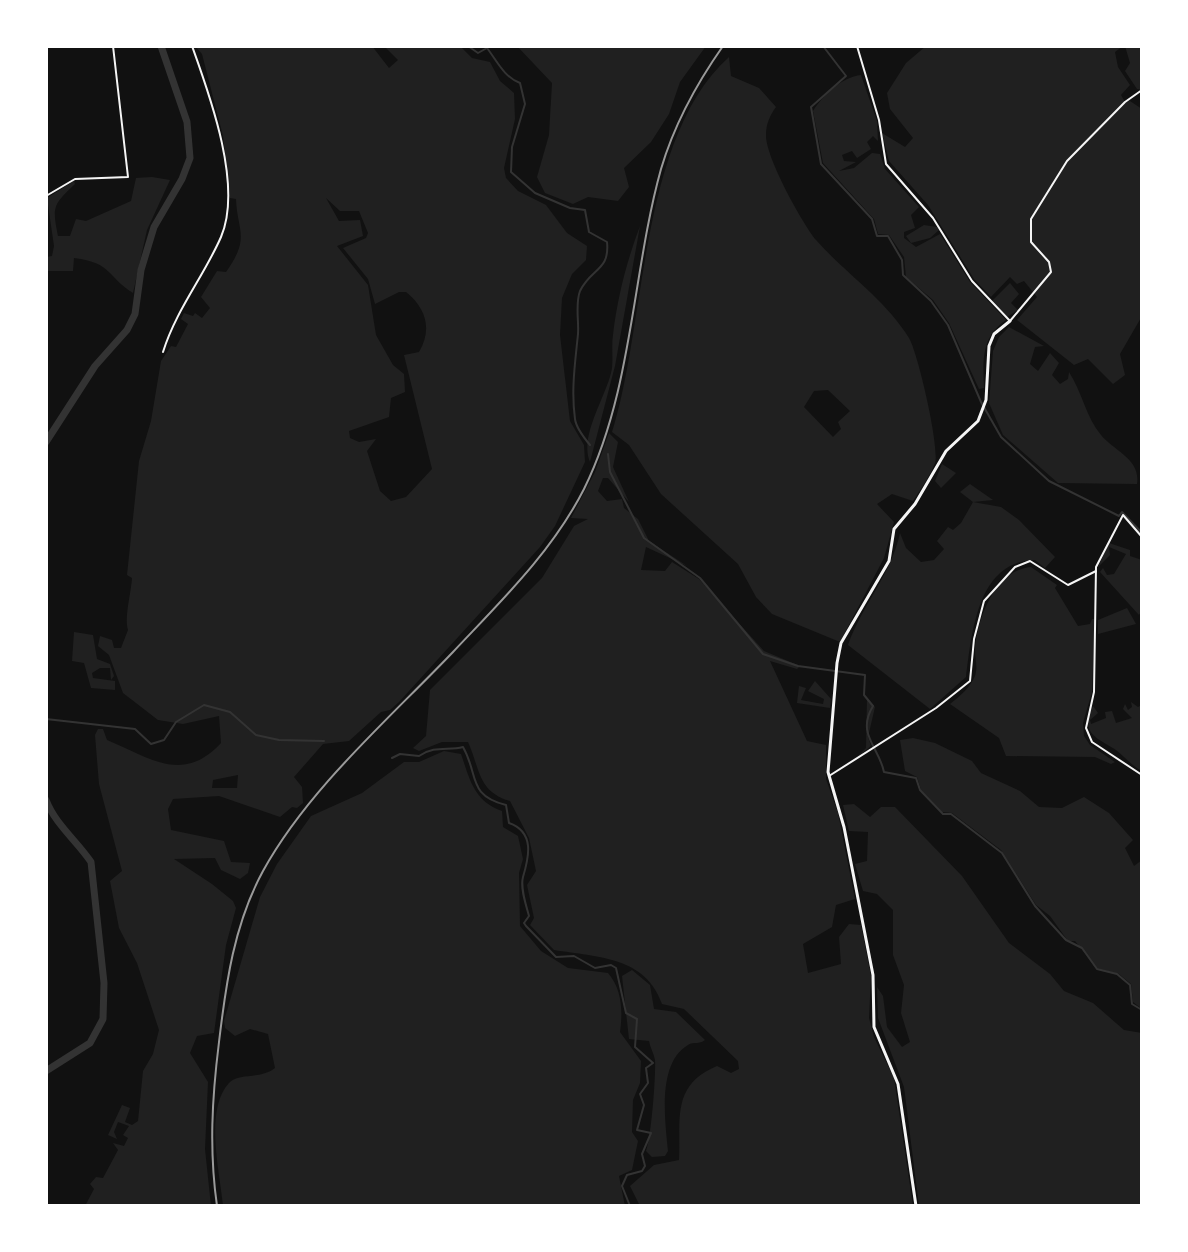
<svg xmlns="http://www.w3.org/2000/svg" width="1188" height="1252" viewBox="0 0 1188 1252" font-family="'Nunito Sans',sans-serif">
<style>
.green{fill:#202020;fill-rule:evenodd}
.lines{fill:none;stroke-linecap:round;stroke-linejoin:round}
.stream{stroke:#333;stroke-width:2}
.river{stroke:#333;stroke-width:7}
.minor{stroke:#f5f5f5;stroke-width:2}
.tertiary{stroke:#f5f5f5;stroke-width:3}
.rail{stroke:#9a9a9a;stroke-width:2}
</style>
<rect width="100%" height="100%" fill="#111"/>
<!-- green -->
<g class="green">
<path d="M 195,46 L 372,46 L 389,68 L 398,60 L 384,46 L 460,46 L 472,58 L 490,62 L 500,81 L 514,93 L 515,119 L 504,168 L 506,178 L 518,191 L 546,205 L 567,233 L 587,246 L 586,260 L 572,274 L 562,298 L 560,335 L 570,421 L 584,445 L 585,462 L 555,526 L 540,547 L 399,702 L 390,710 L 381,712 L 349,741 L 323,744 L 294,777 L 302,787 L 303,803 L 297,808 L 292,807 L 280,817 L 219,796 L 173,799 L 168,809 L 171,830 L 224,841 L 231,862 L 250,863 L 248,873 L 240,879 L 221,870 L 215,858 L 174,859 L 212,884 L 233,901 L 236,908 L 226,945 L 214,1033 L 197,1036 L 190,1053 L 208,1082 L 205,1149 L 211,1206 L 85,1206 L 94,1189 L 90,1184 L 96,1177 L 103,1178 L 118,1150 L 113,1143 L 124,1146 L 128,1138 L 123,1135 L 129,1126 L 118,1122 L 114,1132 L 117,1139 L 108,1135 L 122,1105 L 130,1108 L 125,1122 L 132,1125 L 138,1121 L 143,1071 L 153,1054 L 159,1030 L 137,963 L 119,928 L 110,881 L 122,871 L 99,784 L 95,735 L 98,729 L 103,729 L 107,740 C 149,757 182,785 221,743 L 219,716 L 183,724 L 158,720 L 123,693 L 109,655 L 98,646 L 100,636 L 112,640 L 114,648 L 121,648 L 128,630 C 124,617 131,594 132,578 L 127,575 L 139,461 L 151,421 L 161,361 L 171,346 L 176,347 L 188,324 L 181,319 L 184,313 L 193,316 L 195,313 L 202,318 L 210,308 L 201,297 L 217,271 L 226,272 C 251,237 237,231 236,199 L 230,198 L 223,136 L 202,54 ZM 326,198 L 340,211 L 359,211 L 368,233 L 366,238 L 343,248 L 368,279 L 375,304 L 399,292 L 406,292 C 427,309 432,330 419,352 L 404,355 L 432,469 L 406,497 L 391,501 L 380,491 L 367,451 L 376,439 L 359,442 L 350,438 L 349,431 L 389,417 L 391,398 L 405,392 L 404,374 L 393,365 L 376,335 L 368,285 L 337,246 L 363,236 L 360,220 L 339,221 ZM 238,775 L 237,788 L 212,788 L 213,780 Z"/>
<polygon points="517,46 706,46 680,82 669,114 651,142 624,168 629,187 618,201 588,197 573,204 545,193 537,177 549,135 552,83"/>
<polygon points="926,46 1123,46 1115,52 1118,67 1130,85 1121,95 1125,102 1130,101 1142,109 1142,316 1120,354 1125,375 1113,384 1088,359 1074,365 1017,320 1037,297 1024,281 1017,284 1010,277 991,297 974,279 928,205 889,161 882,133 905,147 913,138 890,109 887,93 906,63"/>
<polygon points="1125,46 1142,46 1142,90 1137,89 1125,71 1130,63"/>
<path d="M 729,57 L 731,76 L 759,88 L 776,107 C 770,115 766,124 766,135 C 765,156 802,223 816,240 C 845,273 885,299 909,338 C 918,353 940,448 935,463 C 930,476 921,489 913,501 L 892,494 L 877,504 L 894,522 L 884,558 L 840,642 L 772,614 L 756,597 L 738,564 L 661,494 L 629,445 L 612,432 C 647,321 639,138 729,57 ZM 828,390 L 850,411 L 838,422 L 841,429 L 833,437 L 804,407 L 814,391 Z"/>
<path d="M 861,75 L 877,121 L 878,141 L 873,136 L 867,142 L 871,149 L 857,158 L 852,151 L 842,155 L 844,161 L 856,162 L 839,171 L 854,168 L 872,153 L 880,154 L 885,169 L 919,207 L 911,215 L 915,228 L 904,232 L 904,238 L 916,247 L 940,234 L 970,282 L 1006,320 C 981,337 983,360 984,388 L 979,389 L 949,323 L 933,300 L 906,277 L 904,257 L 889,235 L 878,234 L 874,219 L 823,163 L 813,111 C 823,95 842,77 861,75 Z"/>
<path d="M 152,177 L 170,180 L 147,230 L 133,293 C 107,277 113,263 74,258 L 73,271 L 46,271 L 46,257 L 52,256 L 54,246 L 47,198 L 74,181 L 75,184 C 53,205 52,206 58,236 L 70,236 L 76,219 L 86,221 L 131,201 L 136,178 Z"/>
<polygon points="924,225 937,227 939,230 930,238 911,243 906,236"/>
<path d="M 640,226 L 615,366 L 590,462 C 579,437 605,398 611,373 C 614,362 611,347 613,335 C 617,299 627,260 640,226 Z"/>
<polygon points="1010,283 1019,294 1011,303 1018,310 1007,317 992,301"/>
<path d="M 1009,327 L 1044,346 L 1035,347 L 1030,364 L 1038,371 L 1050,353 L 1059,363 L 1052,375 L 1060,384 L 1068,379 L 1069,372 C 1082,392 1086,417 1101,435 C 1114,451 1141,459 1137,484 L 1058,483 L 1003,435 L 989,403 L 993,351 L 999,337 Z"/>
<path d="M 609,433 L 618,442 L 613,467 L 629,502 L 608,478 L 603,478 L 598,491 L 607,501 L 622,499 L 624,508 L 638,519 L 649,541 L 687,566 L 646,547 L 641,570 L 665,571 L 672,562 L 699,579 L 764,651 L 800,666 L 797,669 L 770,661 L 807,741 L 826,745 L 826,779 L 838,813 L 855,899 L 836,905 L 832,927 L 803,944 L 808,973 L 841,964 L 839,937 L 849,924 L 861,925 L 871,976 L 869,1018 L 874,1037 L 894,1078 L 913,1206 L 640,1206 L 630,1186 L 654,1165 L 679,1160 C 681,1119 671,1085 717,1066 L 731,1073 L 739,1069 L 738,1061 L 684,1009 L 662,1004 C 646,957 598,957 554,950 L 530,925 L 534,918 L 527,885 L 536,871 L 529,838 L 510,801 C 478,792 480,769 468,742 L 442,742 L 419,751 L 413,748 L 426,736 L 430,690 L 542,578 L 574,526 L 588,519 L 571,518 L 595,472 Z"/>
<polygon points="942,464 956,473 941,488 935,481"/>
<path d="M 970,484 L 993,500 L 973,502 L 1001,507 L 1019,520 L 1055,557 L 1045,568 L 1035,560 C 977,561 972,633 966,677 L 930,709 L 848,645 C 862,605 891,575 900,533 L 906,548 L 921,562 L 934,560 L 944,549 L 937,541 L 948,527 L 953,530 L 961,523 L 973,502 L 960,492 Z"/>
<polygon points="1109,543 1130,550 1130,556 1142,560 1142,610 1139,615 1100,572 1103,568 1107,575 1114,574 1126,554 1109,547 1110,555 1098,567"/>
<path d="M 1031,567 L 1057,585 L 1055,588 L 1078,626 L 1090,624 L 1092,619 L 1095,619 L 1092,692 L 1083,723 L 1084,736 L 1090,745 L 1115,762 L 1111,764 L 1095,757 L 1006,756 L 999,738 L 950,704 C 960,696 970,688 975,676 C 978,667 975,659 975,650 C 977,619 995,570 1031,567 Z"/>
<polygon points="1127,608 1136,624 1098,634 1098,620"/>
<polygon points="74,632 93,635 97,659 110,664 114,676 111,680 110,668 100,668 92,673 93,678 115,681 115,690 91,688 84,663 72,661"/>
<polygon points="815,681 831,699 830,708 797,703 799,686 806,688 801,700 823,704 824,699 808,691"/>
<polygon points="867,698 875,707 868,737 871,746 857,757 866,748"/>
<path d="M 1131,702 L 1138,707 L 1142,705 L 1142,771 C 1131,765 1125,757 1116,750 C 1097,738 1079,733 1093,706 L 1098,713 L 1090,720 L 1091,724 L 1106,718 L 1105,712 L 1112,711 L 1116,723 L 1132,718 L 1123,709 L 1125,704 L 1128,710 L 1132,707 Z"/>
<polygon points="913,738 935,743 972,761 981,773 1020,791 1039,807 1062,808 1084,797 1109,813 1133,840 1125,848 1134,866 1142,860 1142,1009 1133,1002 1131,984 1119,974 1097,968 1075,941 1068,941 1050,916 1036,905 1001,850 952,813 942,812 921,790 917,777 905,771 900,740"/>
<path d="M 444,751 L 461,754 C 470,780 474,801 502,811 L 503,827 L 518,836 L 523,859 L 519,873 L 520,926 L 541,951 L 568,968 L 608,973 C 622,989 623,1011 620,1032 L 641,1061 L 640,1083 L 633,1100 L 632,1132 L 638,1141 L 632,1170 L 619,1176 L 625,1206 L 223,1206 C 220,1173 204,1110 229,1083 C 239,1072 260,1080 275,1068 L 268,1034 L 250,1029 L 235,1036 L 225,1028 L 224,1021 L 260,897 L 277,864 L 311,816 L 362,793 L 404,762 L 419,762 Z"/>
<polygon points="854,804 870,817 881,807 895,807 962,876 1009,943 1050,974 1064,991 1093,1003 1124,1030 1142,1033 1142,1206 919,1206 904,1087 878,1018 877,987 883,996 887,1027 902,1047 910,1042 901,1013 904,985 893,955 893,910 877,894 863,891 855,864 867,861 868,832 849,831 843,805"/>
<path d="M 632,970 L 650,985 L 654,1009 L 676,1012 L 705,1040 C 699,1045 694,1041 688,1045 C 657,1063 665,1120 668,1151 L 665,1156 L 652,1157 L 646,1151 C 651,1139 656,1076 655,1060 C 654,1054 650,1047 649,1041 L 629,1039 L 622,976 Z"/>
</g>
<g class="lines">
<!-- stream -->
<g class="stream">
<path d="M 468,46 L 478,53 L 487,48 C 497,61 504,77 520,83 L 525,104 L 512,147 L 511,172 L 535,193 L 570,208 L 585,210 L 589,232 L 607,242 C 610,271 591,268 580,291 C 575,304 579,320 578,334 C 575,364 571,390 575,419 C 576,427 585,439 590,445"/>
<polyline points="823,46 846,76 811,107 821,164 872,219 877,236 888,236 902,260 903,275 931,301 948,325 981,402 1001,437 1049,481 1119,516 1122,512 1142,533"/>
<path d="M 608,454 L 610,472 L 644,538 L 700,578 L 763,654 L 798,666 L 865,675 L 864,695 L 873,706 C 856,734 879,747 884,772 L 916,778 L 920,790 L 943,814 L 951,814 L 1002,853 L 1035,906 L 1066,940 L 1082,948 L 1097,969 L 1117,974 L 1130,985 L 1132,1004 L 1142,1010"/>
<polyline points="46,719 135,729 151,744 164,740 176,722 204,705 230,712 256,735 279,740 324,741"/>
<path d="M 392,758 L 400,754 L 419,756 C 435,745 448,751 463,747 C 479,775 467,795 506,805 L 509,823 C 535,832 529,857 523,877 C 520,888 526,905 529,916 L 524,923 L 526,926 L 556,957 L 574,956 L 595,968 L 611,965 L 616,968 L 626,1013 L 637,1019 L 635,1047 L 653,1063 L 646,1068 L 648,1083 L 640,1094 L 644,1105 L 637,1130 L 651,1133 L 642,1154 L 645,1166 L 642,1171 L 627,1175 L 622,1186 L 630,1206"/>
</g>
<!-- river -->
<g class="river">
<polyline points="46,442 95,366 127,330 135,314 141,270 154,227 182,179 190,158 187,122 161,46"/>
<path d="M 46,800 C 55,824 77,841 91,862 L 104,983 L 103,1019 L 90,1043 L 46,1071"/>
</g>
<!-- minor -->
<g class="minor">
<polyline points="857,46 879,120 886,164 933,218 972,281 1010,321 1051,272 1049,262 1031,242 1031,219 1067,161 1125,102 1142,90"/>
<polyline points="46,196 75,179 128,177 113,46"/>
<path d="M 163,352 C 176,310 204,276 221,237 C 243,186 210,96 192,46"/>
<polyline points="1142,537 1123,515 1096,567 1094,692 1086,728 1092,742 1142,775"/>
<polyline points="829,776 936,708 970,681 974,639 984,601 1015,567 1030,561 1068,585 1096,571"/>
</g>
<!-- tertiary -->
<polyline class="tertiary" points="916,1206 898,1084 874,1027 873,975 844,827 828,772 837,663 841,643 889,561 894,529 915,504 946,451 978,421 986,400 989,346 994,334 1010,321"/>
<!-- rail -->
<path class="rail" d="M 217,1206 C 209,1150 212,1098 219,1042 C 226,983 234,924 263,871 C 308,789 389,719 453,652 C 501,601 552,552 584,489 C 633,390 632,273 661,169 C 674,125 697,83 723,46"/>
</g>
<!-- border -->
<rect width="1188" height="1252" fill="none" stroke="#ffffff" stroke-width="96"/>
</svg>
